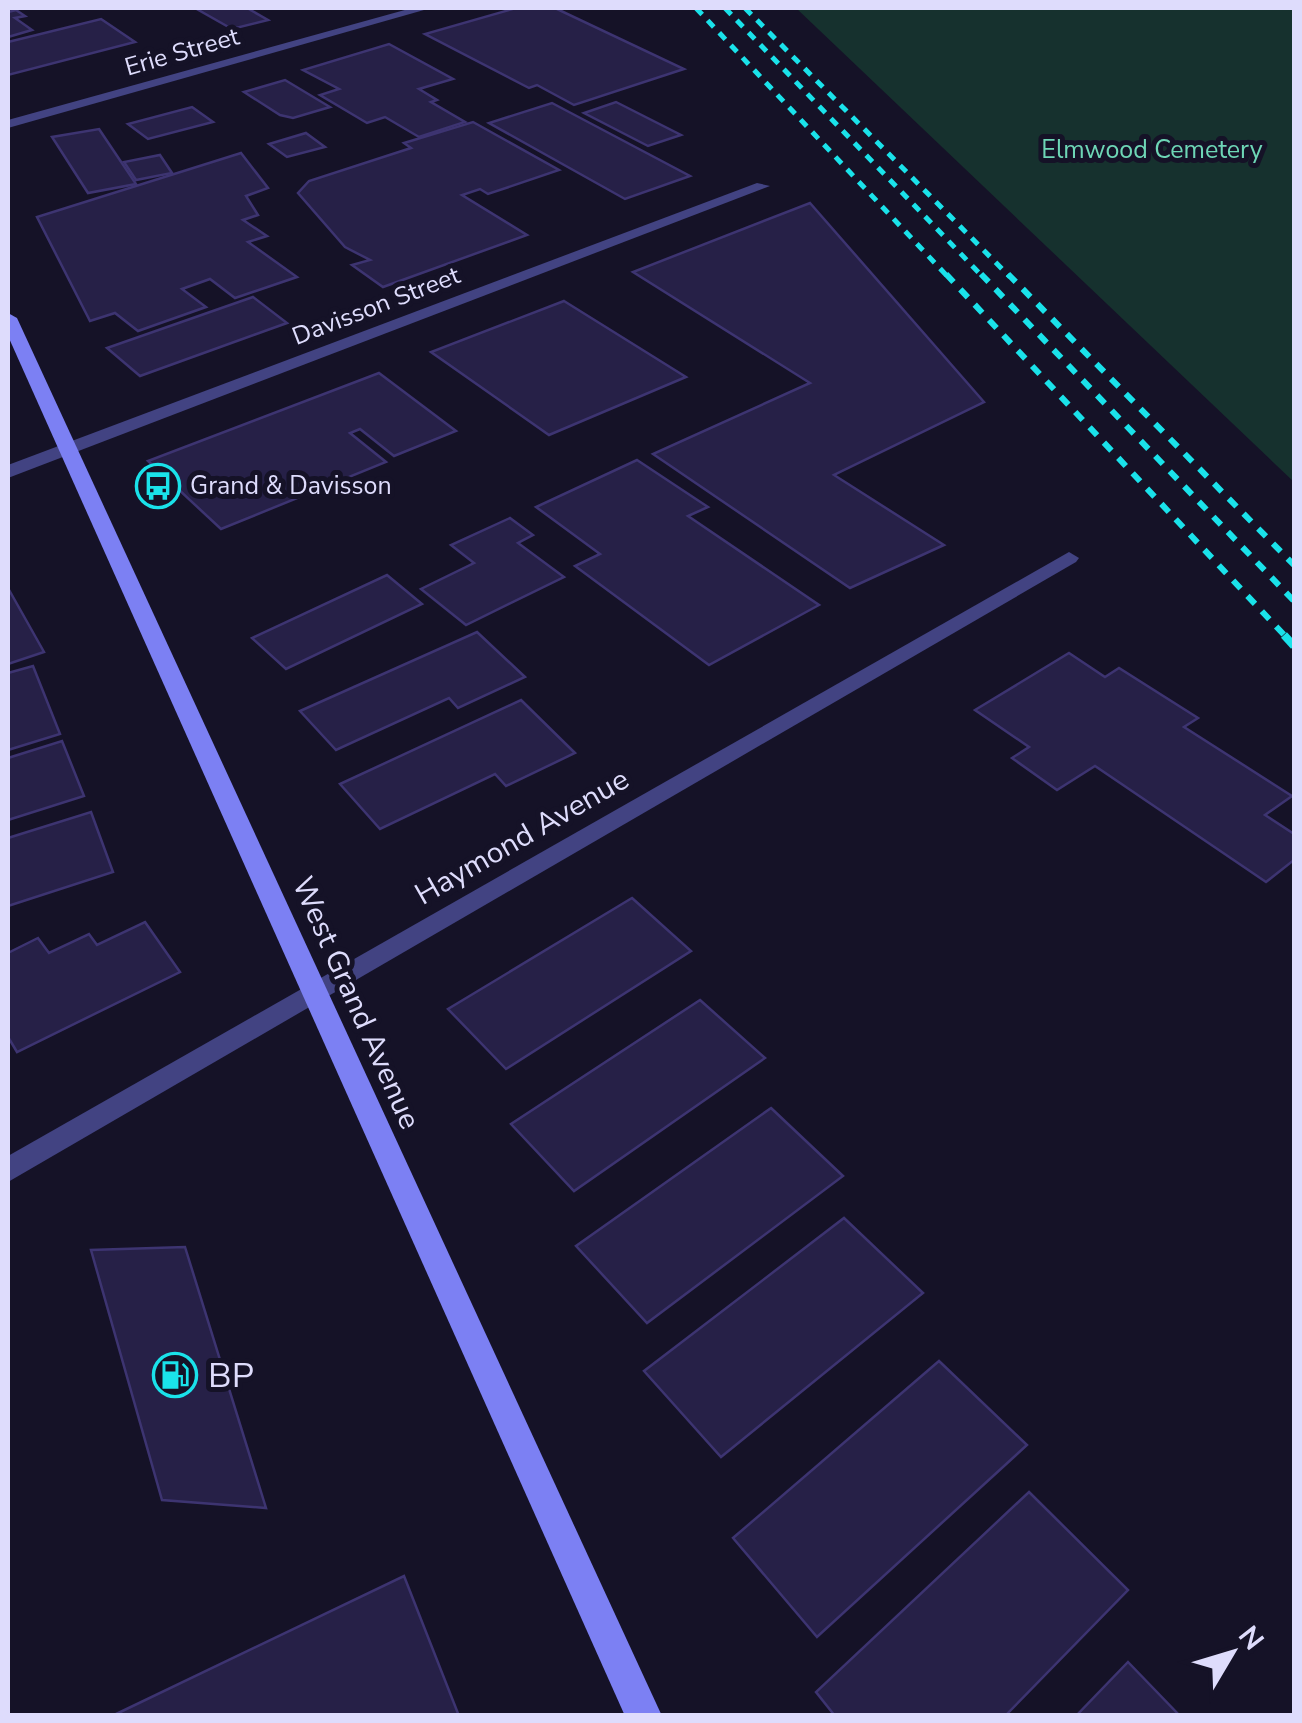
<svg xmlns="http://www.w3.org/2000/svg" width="1302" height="1723" viewBox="0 0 1302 1723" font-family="'Nunito Sans',sans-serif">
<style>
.green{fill:#16312e}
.building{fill:#262047;stroke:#3d3471;stroke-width:2.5}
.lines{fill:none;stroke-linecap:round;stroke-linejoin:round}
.street{fill:#424382;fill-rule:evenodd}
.secondary{fill:#7c80f3;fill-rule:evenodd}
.rail-far2{stroke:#1ae2ea;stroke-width:5;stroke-dasharray:9 8;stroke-linecap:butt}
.rail-far1{stroke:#1ae2ea;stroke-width:6;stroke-dasharray:11 10;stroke-linecap:butt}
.rail{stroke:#1ae2ea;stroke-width:8;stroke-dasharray:15 12;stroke-linecap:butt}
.labels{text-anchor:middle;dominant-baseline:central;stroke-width:10;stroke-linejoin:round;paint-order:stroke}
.far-street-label{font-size:25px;fill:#dedcfc;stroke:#151227}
.far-park-label{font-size:25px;fill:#6ed6b6;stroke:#151227}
.far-poi-label{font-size:25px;fill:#dedcfc;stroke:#151227;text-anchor:start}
.street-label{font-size:30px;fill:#dedcfc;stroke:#151227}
.near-poi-label{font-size:35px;fill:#dedcfc;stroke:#151227;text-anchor:start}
</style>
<rect width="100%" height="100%" fill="#151227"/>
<!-- green -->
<polygon class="green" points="796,8 1294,8 1294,482"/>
<!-- building -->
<g class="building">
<polygon points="195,8 247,8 268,20 232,29"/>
<polygon points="516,8 555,8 684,69 574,105 537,85 529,88 425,34"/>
<polygon points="16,10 25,16 15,18 32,30 8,37 8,12"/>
<polygon points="101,19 135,42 8,75 8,42"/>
<polygon points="389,44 453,79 419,89 437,100 431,102 465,122 419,137 385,117 367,123 320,95 339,89 303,70"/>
<polygon points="285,80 330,107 293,118 280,115 244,92"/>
<polygon points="616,102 681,135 648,146 584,113"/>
<polygon points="552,103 690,176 625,199 489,123"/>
<polygon points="192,107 213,122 148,139 128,124"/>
<polygon points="473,122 559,170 488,194 480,189 462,195 527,235 383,287 352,265 370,260 345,247 298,193 309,181 411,148 404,143"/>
<polygon points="99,129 136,184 88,193 52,137"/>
<polygon points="306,133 325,147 287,157 269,144"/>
<polygon points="241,153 268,188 246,196 258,215 243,220 267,236 248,242 297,277 235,298 210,279 182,289 206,307 138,331 115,313 90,321 37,217"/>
<polygon points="160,155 172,173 136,180 124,162"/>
<polygon points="810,203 984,402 834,475 944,545 850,588 653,454 810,383 633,272"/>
<polygon points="253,297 287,323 140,376 107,348"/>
<polygon points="564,301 686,377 549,435 431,352"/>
<polygon points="379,373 456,431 394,456 360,429 350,433 386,462 221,529 148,461"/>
<polygon points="637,460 708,507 688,516 819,605 709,665 575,566 600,554 536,507"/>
<polygon points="510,518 533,535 518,543 564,577 466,625 421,589 474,563 451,545"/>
<polygon points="387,575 422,604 286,669 252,638"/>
<polygon points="8,588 44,652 8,664"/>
<polygon points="477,632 525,677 458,708 449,698 336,750 300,711"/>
<polygon points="1069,653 1105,677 1119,668 1198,718 1184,727 1292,796 1265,815 1294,834 1294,860 1266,882 1095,766 1057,790 1012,758 1029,747 975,710"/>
<polygon points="33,666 60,734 8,750 8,673"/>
<polygon points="521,700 575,753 506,786 495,774 380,829 340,784"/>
<polygon points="62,741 84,796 8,820 8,758"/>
<polygon points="91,812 113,872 8,906 8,838"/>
<polygon points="632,898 691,951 506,1069 448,1009"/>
<polygon points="145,922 180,972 17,1052 8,1037 8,953 38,938 49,953 89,934 97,945"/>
<polygon points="700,1000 765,1058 574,1191 511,1124"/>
<polygon points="771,1108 843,1176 647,1323 576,1246"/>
<polygon points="844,1218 923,1293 721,1457 644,1371"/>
<polygon points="185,1247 266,1508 162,1500 91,1250"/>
<polygon points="939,1361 1027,1445 817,1637 733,1538"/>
<polygon points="1029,1492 1128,1590 1005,1716 835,1716 816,1692"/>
<polygon points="404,1576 459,1716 112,1716"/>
<polygon points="1128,1662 1180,1716 1076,1716"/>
</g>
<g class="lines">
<!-- street -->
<g class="street">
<polygon points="412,8 431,8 8,128 8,120"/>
<polygon points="757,183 770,186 8,478 8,465"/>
<polygon points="1069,552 1079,558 1076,562 8,1182 8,1156"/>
</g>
<!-- secondary -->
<polygon class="secondary" points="8,313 17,318 662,1716 625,1716 8,336"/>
<!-- rail-far2 -->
<g class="rail-far2">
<polyline points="696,8 948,277"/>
<polyline points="725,8 983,277"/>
<polyline points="745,8 1010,277"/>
</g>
<!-- rail-far1 -->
<g class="rail-far1">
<polyline points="946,274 1286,637"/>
<polyline points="981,274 1294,601"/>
<polyline points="1008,274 1294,565"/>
</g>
<!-- rail -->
<polyline class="rail" points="1284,635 1294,646"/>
</g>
<!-- icons -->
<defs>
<symbol id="bus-ring" viewBox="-11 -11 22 22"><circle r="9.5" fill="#151227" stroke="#1ae2ea" stroke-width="1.5"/><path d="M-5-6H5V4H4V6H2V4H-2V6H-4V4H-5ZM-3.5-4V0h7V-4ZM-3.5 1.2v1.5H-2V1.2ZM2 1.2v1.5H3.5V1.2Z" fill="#1ae2ea"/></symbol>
<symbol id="fuel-ring" viewBox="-11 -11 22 22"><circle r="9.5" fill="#151227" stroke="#1ae2ea" stroke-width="1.5"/><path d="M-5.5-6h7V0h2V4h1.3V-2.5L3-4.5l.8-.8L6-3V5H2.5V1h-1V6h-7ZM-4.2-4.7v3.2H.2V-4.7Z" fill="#1ae2ea"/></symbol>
</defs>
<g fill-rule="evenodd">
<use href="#bus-ring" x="133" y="461" width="50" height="50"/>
<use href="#fuel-ring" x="150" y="1350" width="50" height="50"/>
</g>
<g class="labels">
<!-- far-street labels -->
<g class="far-street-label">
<text transform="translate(182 52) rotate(-16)">Erie Street</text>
<text transform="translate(376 306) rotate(-21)">Davisson Street</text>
</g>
<!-- far-park labels -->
<g class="far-park-label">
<text x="1152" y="150">Elmwood Cemetery</text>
</g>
<!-- far-poi labels -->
<g class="far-poi-label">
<text x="190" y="486">Grand &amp; Davisson</text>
</g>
<!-- street labels -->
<g class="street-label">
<text transform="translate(522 837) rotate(-30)">Haymond Avenue</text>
<text transform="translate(356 1003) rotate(66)">West Grand Avenue</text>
</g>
<!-- near-poi labels -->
<g class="near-poi-label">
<text x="208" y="1375">BP</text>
</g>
</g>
<!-- border -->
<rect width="1302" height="1723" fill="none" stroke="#dedcfc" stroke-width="20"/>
<!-- north arrow -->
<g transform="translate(1232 1653) rotate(52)" stroke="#151227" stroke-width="8" paint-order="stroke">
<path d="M0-8L18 38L0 25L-18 38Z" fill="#dedcfc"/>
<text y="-15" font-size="28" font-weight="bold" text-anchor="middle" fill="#dedcfc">N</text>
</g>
</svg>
